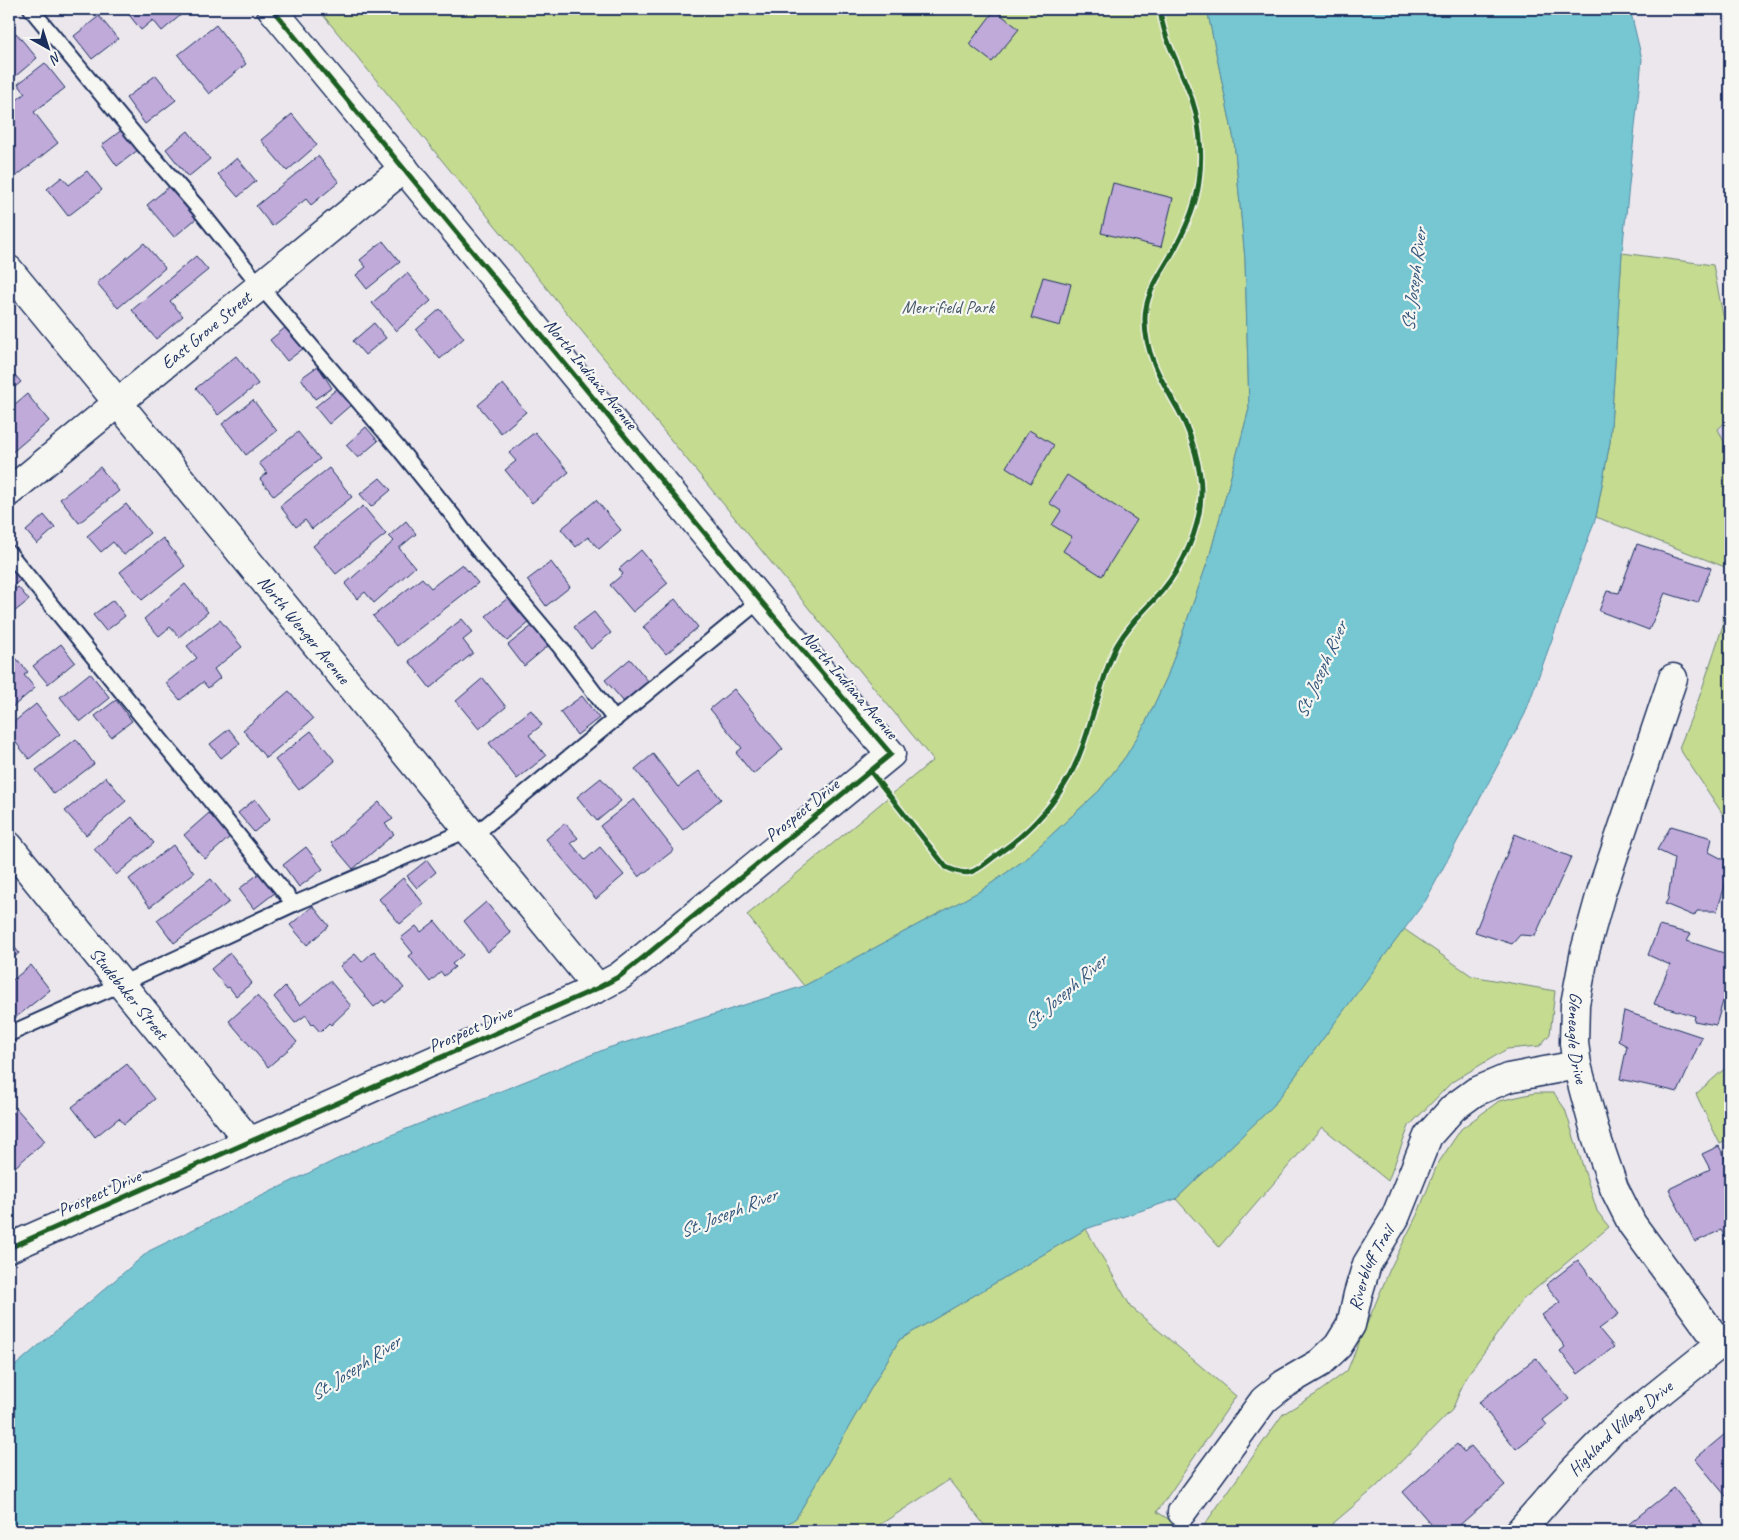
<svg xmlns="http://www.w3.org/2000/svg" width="1739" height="1540" viewBox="0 0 1739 1540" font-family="Caveat,sans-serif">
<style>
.built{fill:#ded5e7}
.green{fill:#c5db90;stroke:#708577}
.water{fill:#77c7d2;stroke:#528aa4}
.building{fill:#bfaada;stroke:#1b2f5e}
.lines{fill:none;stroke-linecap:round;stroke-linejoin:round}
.lane-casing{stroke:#1b2f5e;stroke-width:18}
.street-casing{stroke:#1b2f5e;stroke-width:31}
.lane{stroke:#f6f6f2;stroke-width:14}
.street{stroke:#f6f6f2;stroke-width:28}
.cycleway-casing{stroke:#f6f6f2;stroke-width:8}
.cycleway{stroke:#1b5e20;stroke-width:5}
.labels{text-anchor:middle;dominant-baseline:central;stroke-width:4.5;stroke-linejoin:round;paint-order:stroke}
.park-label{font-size:18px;fill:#465a6a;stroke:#f6f6f2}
.street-label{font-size:18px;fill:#1b2f5e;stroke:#f6f6f2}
.water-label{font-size:19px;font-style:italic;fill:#32557b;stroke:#f6f6f2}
</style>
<rect width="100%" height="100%" fill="#ebe7ed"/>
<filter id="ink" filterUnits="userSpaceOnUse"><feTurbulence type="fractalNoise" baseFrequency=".02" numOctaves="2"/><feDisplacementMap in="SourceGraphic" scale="10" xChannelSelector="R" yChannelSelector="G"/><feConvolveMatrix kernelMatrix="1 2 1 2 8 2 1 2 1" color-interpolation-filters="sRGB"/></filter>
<g filter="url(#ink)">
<!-- built -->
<polygon class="built" points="1730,418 1730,455 1718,429"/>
<!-- green -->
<g class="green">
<polygon points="318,9 1207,9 1234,140 1245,259 1249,409 1209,558 1167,677 1145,724 1126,756 1099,791 1023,861 982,890 804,986 747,915 933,760"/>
<polygon points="1622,253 1713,265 1723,315 1730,324 1730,418 1718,429 1730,455 1730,825 1679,748 1699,698 1723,625 1725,567 1596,517 1610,442"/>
<polygon points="1404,929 1472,976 1555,991 1550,1034 1540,1046 1507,1049 1452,1082 1409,1126 1388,1181 1322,1127 1219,1247 1176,1199 1273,1106"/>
<polygon points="1730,1064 1730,1139 1720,1144 1696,1094"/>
<polygon points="1535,1093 1554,1093 1565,1109 1597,1211 1609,1227 1521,1301 1466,1377 1452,1410 1376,1487 1324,1531 1200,1531 1283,1414 1316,1394 1347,1371 1390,1269 1418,1213 1437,1165 1461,1129 1499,1101"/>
<polygon points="1086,1229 1131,1307 1236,1396 1157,1512 1188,1531 989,1531 949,1480 870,1531 776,1531 796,1518 899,1340"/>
</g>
<!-- water -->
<polygon class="water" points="1207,9 1630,9 1642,59 1622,253 1610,442 1596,517 1525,714 1426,900 1273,1106 1176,1199 1086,1229 899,1340 796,1518 776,1531 9,1531 9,1371 149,1251 364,1146 608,1048 804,986 982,890 1023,861 1099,791 1126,756 1145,724 1167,677 1209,558 1249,409 1245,259 1234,140"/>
<!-- building -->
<g class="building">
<polygon points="128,9 188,9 162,31 153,20 141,30 126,11"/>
<polygon points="995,10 1019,29 992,62 969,44"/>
<polygon points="99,16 118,39 92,59 74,36"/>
<polygon points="216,25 246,64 209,94 178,55"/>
<polygon points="16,33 37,58 11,80 9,77 9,38"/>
<polygon points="45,63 65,88 34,112 58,143 14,178 9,171 9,90 17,100 25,93 18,84"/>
<polygon points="156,75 176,100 145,124 126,98"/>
<polygon points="292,114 317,145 287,171 261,140"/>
<polygon points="123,129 138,150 117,166 102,145"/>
<polygon points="188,131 210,159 188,177 166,149"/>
<polygon points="318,156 339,182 311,205 306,199 272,226 256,206"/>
<polygon points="237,158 256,181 238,197 218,174"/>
<polygon points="87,171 102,190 68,216 47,189 62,177 69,185"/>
<polygon points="1113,183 1173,198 1161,247 1101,233"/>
<polygon points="170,186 197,218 174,237 147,205"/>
<polygon points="383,241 400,262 367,289 356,275 366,267 360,260"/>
<polygon points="144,243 165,268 118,308 97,283"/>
<polygon points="196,256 208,270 170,301 183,316 156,339 132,310"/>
<polygon points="407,273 431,301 396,331 372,303"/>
<polygon points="1043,277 1071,284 1060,326 1031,318"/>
<polygon points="440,309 464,338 440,359 416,330"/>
<polygon points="374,323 386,338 365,355 353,341"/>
<polygon points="286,327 304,348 287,361 270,340"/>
<polygon points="236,356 258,384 218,415 196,388"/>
<polygon points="318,366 332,388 315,399 301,378"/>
<polygon points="9,368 21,382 9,392"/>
<polygon points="503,384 526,412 501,433 478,405"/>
<polygon points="338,388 352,404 329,424 315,407"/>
<polygon points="27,394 49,421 9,455 9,409"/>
<polygon points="253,400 277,431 246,455 222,424"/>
<polygon points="366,427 378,441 358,458 346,445"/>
<polygon points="1029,430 1054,445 1031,483 1006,467"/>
<polygon points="298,432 320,459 274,496 260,479 267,473 259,463"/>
<polygon points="535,432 569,472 532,503 505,470 516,461 509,453"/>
<polygon points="100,467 119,491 79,523 60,499"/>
<polygon points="329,468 352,497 312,529 305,520 296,527 280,506"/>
<polygon points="1067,475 1137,520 1102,576 1063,551 1072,537 1052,525 1061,511 1049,503"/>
<polygon points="380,478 391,490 371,507 360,494"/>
<polygon points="596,500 621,530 599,549 588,537 576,547 561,529"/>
<polygon points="126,504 150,533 124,555 113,542 101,552 87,536"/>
<polygon points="363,506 386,534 336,574 313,546"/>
<polygon points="44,515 55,528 37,544 26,531"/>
<polygon points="406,521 416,534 399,548 415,567 374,603 365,592 357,599 345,584 394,541 389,536"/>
<polygon points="163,538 185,566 142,600 120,572"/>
<polygon points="1637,544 1711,568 1698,603 1665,593 1649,630 1599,611 1607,591 1619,593"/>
<polygon points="641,550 668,583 633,612 610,585 623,574 619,569"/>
<polygon points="9,561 23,578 9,589"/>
<polygon points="551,562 570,587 546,606 527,580"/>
<polygon points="462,564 478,583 397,646 373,616 422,578 431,588"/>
<polygon points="185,584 208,612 179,637 170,627 159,636 144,619"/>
<polygon points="18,587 29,600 9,616 9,594"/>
<polygon points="509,597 530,622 507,641 486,616"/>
<polygon points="675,599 698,627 666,654 643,627"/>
<polygon points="113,600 125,616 106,631 93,615"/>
<polygon points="594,612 611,633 591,649 574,627"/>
<polygon points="462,619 473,632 463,640 473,653 430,688 409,661"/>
<polygon points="220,620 242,647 214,669 220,678 208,688 203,682 180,700 166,683 197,658 187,646"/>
<polygon points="532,626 548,646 524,666 508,645"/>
<polygon points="61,644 75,662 48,684 33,666"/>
<polygon points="16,658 28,672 24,675 35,688 9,710 9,665"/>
<polygon points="630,659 649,682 624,702 605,680"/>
<polygon points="90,673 110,698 80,722 60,697"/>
<polygon points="483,678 506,707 479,729 456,701"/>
<polygon points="734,689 783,749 753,774 736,753 742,748 710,709"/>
<polygon points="289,691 313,719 266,758 243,730"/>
<polygon points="582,696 599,718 577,735 560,712"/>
<polygon points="116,700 132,721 111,737 95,716"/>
<polygon points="36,704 60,734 29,759 9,734 9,726"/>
<polygon points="531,710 542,725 529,735 546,756 517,779 489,743"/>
<polygon points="229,729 240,743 221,758 210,744"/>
<polygon points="311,731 335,761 299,790 275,760"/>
<polygon points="76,739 94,764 54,794 36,770"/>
<polygon points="653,754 678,787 699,771 721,799 683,830 635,769"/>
<polygon points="106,777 126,801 86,835 65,811"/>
<polygon points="601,778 621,801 597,821 577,797"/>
<polygon points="255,799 270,819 254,832 238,813"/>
<polygon points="634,799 674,850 639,877 600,826"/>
<polygon points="379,802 393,819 385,824 394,834 353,869 331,843"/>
<polygon points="209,813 230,837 205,859 184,835"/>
<polygon points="132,817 154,843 116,875 94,849"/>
<polygon points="565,823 578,838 571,843 585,860 600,847 624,875 596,899 546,839"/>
<polygon points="1671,826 1712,838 1709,852 1730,863 1730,870 1717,911 1697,911 1694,916 1665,904 1668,899 1674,858 1657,850"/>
<polygon points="1515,834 1571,857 1535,936 1520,935 1512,944 1475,932"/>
<polygon points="173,845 194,873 150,907 129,879"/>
<polygon points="306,847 323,869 299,887 283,865"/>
<polygon points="427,860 436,872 417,888 407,876"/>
<polygon points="261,872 276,892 254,909 239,889"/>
<polygon points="403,878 424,904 400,924 379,899"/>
<polygon points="211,879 229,902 174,943 157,920"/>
<polygon points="486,902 511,933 488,952 464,921"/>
<polygon points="313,906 329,926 307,945 290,925"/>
<polygon points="435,921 463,955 452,964 455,967 444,976 441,972 430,982 409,956 413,953 401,938 416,926 421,932"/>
<polygon points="1659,926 1691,934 1687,941 1730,955 1730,978 1716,1025 1694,1021 1695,1016 1654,1004 1670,965 1648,955"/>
<polygon points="9,940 19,953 9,962"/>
<polygon points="374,951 404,988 385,1003 383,1000 374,1007 340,966 355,954 362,962"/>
<polygon points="230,953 246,973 245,974 252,983 236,996 229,987 227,988 211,969"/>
<polygon points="31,965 50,990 9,1023 9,983"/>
<polygon points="330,981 351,1006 331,1025 329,1023 320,1032 313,1024 312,1025 306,1015 295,1023 274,997 285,986 300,1005"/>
<polygon points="257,996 297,1042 268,1067 229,1021"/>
<polygon points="1624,1011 1702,1037 1678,1092 1620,1079 1627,1046 1618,1041"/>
<polygon points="127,1064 155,1099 124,1124 119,1118 95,1137 72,1107"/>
<polygon points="17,1109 45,1141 15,1167 9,1159 9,1116"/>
<polygon points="1719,1146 1730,1168 1730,1247 1721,1230 1695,1242 1669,1189 1710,1169 1702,1154"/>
<polygon points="1578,1260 1619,1314 1599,1329 1614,1347 1578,1374 1560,1351 1565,1347 1542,1315 1560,1302 1546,1285"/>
<polygon points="1536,1358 1569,1399 1543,1420 1547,1425 1516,1449 1479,1402"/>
<polygon points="1725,1434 1730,1441 1730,1501 1695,1459"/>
<polygon points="1457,1444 1464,1452 1471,1446 1505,1485 1453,1531 1437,1531 1403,1492"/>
<polygon points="1674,1488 1708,1531 1620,1531"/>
<polygon points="1379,1526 1384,1531 1373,1531"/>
<polygon points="1403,1526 1408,1531 1397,1531"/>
</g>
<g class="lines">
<defs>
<g id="lane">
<polyline points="31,9 144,146 198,208 260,286 400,450 454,517 474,545 560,647 615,720"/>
<polyline points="9,553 294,904"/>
<polyline points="473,836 760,600"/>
<polyline points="9,1034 121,984 294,904 468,830"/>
</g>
<g id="street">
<path id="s1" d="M 9,270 L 598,988"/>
<path id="s2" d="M 9,492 L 404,168"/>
<path id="s3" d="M 1673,678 L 1601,893 L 1585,951 L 1575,1004 L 1574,1043 L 1577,1065 L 1597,1139 L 1614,1188 L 1632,1224 L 1720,1344"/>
<path id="s4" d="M 9,846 L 249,1141"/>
<polyline points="9,1248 598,988 620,976 644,957 891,754 760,600 272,9"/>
<path id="s5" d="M 1182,1512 L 1264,1400 L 1284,1384 L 1320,1363 L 1338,1346 L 1351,1325 L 1358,1294 L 1367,1264 L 1395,1218 L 1428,1136 L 1453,1108 L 1475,1092 L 1508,1078 L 1577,1065"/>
<path id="s6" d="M 1520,1531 L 1569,1475 L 1613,1430 L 1730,1336"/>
</g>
</defs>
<!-- lane casing -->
<use href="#lane" class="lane-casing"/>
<!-- street casing -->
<use href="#street" class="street-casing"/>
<!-- lane -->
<use href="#lane" class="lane"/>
<!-- street -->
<use href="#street" class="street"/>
<defs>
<g id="cycleway">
<path d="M 870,771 L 946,867 C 972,880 977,869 998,854 C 1027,834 1052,807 1069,777 C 1081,756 1088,730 1095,707 C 1102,687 1107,664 1117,645 C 1129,624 1146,609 1162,591 C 1183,566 1200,529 1201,495 C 1202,470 1192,436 1180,413 C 1164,384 1145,356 1145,321 C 1144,293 1163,271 1175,248 C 1186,228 1196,206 1199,182 C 1203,152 1200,117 1188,89 C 1178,62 1163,38 1160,9"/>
<polyline points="9,1248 598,988 620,976 644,957 891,754 760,600 272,9"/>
</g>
</defs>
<!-- cycleway casing -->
<use href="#cycleway" class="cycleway-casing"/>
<!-- cycleway -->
<use href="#cycleway" class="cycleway"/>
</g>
</g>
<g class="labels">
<!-- park labels -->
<g class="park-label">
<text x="948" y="307">Merrifield Park</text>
</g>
<!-- street labels -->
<g class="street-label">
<text stroke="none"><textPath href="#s2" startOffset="255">East Grove Street</textPath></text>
<text transform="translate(591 374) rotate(51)">North Indiana Avenue</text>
<text stroke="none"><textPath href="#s1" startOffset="465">North Wenger Avenue</textPath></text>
<text transform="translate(850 685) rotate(49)">North Indiana Avenue</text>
<text transform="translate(802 810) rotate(-39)">Prospect Drive</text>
<text stroke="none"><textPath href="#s4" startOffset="190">Studebaker Street</textPath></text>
<text transform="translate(470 1029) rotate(-24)">Prospect Drive</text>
<text stroke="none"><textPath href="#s3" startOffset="375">Gleneagle Drive</textPath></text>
<text transform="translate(99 1193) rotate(-24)">Prospect Drive</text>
<text stroke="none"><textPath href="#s5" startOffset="316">Riverbluff Trail</textPath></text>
<text stroke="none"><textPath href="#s6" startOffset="144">Highland Village Drive</textPath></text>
</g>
<!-- water labels -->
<g class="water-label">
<text transform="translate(1414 280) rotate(-83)">St. Joseph River</text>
<text transform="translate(1321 670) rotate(-66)">St. Joseph River</text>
<text transform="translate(1065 992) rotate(-41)">St. Joseph River</text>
<text transform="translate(728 1213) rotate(-22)">St. Joseph River</text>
<text transform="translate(355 1368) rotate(-33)">St. Joseph River</text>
</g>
</g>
<!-- margin -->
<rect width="1739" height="1540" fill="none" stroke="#f6f6f2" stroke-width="30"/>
<rect x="15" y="15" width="1709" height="1510" fill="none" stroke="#1b2f5e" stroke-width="2" filter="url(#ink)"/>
<!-- north arrow -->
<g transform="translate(48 48) rotate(141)" stroke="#f6f6f2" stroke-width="4" paint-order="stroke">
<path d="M0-4L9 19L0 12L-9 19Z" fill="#1b2f5e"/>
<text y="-8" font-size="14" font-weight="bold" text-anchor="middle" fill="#1b2f5e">N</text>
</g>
</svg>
